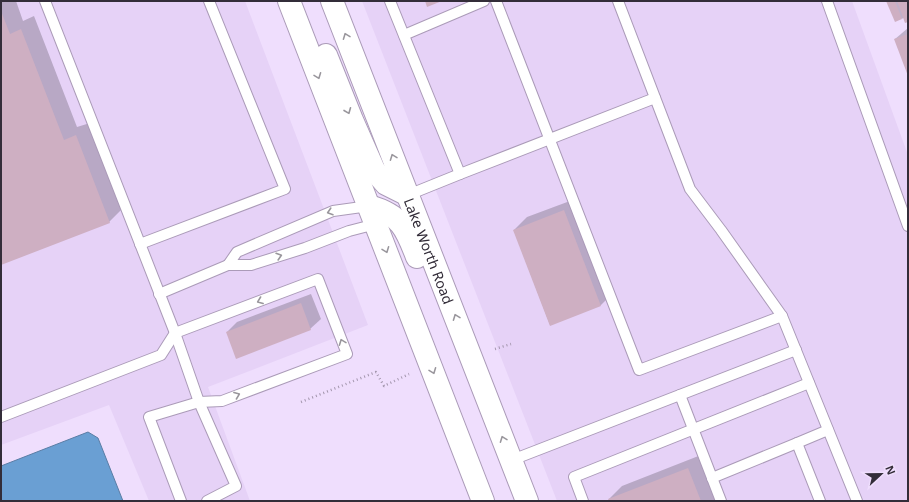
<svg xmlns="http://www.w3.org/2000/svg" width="909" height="502" viewBox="0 0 909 502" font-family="'Noto Sans',sans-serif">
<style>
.built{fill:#e6d2f7}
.water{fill:#6a9fd3;stroke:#5a7da5}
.shadow{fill:#0003}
.building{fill:#ceafc2}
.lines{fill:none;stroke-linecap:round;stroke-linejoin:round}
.lane-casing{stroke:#ab9bb8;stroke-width:12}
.primary-casing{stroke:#ab9bb8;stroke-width:24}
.path{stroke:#a396ad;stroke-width:2.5;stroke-dasharray:1 3;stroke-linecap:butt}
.lane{stroke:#fff;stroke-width:10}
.primary{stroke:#fff;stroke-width:22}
.oneway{stroke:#99969c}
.labels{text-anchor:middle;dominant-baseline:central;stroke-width:4;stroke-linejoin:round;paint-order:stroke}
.street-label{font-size:14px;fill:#332d39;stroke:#efdefd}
</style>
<rect width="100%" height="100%" fill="#efdefd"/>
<!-- built -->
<g class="built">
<polygon points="1,1 245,1 368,325 208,387 250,501 149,501 109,405 1,445"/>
<polygon points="362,1 852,1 908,155 908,501 557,501"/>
</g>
<!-- water -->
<polygon class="water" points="88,432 98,438 123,501 1,501 1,466"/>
<!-- shadow -->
<g class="shadow">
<polygon points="1,1 16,1 23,21 34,16 77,127 90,123 122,209 109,222 1,264"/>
<polygon points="887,1 908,1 908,21 904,17 902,19"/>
<polygon points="908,28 908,74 895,39"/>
<polygon points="578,198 614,292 601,305 550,325 514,230 527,217"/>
<polygon points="311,294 321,319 310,329 227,332 237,322"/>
<polygon points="701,455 719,501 610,501 609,499 622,486"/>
</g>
<!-- building -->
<g class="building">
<polygon points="425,1 442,1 427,7"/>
<polygon points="886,1 895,1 902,19 895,22"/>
<polygon points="897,1 908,1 908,22 905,23"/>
<polygon points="1,11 10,34 21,29 64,140 76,135 110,223 1,265"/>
<polygon points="908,34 908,76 894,39"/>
<polygon points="564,210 601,306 550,326 513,230"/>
<polygon points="301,303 311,330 236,359 226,332"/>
<polygon points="688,468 701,501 609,501 608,499"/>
</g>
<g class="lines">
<defs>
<g id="lane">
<polyline points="45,1 175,333 199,402 236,486 207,501"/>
<polyline points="390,1 460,174 408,195"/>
<polyline points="496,1 639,370 782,316"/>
<polyline points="618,1 690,189 721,230 782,316 857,501"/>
<polyline points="827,1 908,226"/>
<polyline points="404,35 484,1"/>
<polyline points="460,174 655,98"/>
<polyline points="140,244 285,189 209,1"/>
<polyline points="228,265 237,252 333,211 369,206"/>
<polyline points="159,294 228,265 251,265 305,248 349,231 376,224"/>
<polyline points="680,395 721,501"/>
<polyline points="1,417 161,355 175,333 318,279 347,354 222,401 199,402 149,417 181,501"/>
<polyline points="512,460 796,350"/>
<polyline points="712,478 797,443"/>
<polyline points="583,501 574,477 809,383"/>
<polyline points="820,501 797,443 828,430"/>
</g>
<g id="primary">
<polyline points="289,1 483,501"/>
<path id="s1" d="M 332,1 L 527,501"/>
<polyline points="326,55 352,120 374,170 386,184 408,195"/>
<path d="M 369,206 C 401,215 406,228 417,257"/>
</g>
</defs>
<!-- lane casing -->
<use href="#lane" class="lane-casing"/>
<!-- primary casing -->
<use href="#primary" class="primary-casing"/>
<!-- path -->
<g class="path">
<polyline points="495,349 511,344"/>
<polyline points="301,402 376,372 384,386 409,374"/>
</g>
<!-- lane -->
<use href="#lane" class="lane"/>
<!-- primary -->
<use href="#primary" class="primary"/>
</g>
<!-- one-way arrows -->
<defs><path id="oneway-chevron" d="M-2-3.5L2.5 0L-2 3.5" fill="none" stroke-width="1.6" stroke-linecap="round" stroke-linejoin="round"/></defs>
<g class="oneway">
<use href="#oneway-chevron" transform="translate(346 36) rotate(-111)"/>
<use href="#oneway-chevron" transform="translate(318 76) rotate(69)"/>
<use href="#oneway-chevron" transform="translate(348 111) rotate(68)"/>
<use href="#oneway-chevron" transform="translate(393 157) rotate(-111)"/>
<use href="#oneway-chevron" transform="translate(330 212) rotate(162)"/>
<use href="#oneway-chevron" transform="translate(386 250) rotate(69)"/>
<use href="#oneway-chevron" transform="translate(279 256) rotate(-17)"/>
<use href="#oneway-chevron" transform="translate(260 301) rotate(159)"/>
<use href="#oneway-chevron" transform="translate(456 317) rotate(-111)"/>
<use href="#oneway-chevron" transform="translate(342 342) rotate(-111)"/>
<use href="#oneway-chevron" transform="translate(433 371) rotate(69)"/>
<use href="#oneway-chevron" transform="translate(237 395) rotate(-21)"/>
<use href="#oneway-chevron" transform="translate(503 439) rotate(-111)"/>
</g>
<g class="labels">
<!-- street labels -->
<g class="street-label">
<text stroke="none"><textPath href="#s1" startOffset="268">Lake Worth Road</textPath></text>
</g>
</g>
<!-- border -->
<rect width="909" height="502" fill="none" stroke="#332d39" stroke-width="4"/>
<!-- north arrow -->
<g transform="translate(881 474) rotate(68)" stroke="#efdefd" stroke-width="3" paint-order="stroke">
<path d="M0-3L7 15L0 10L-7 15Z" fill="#332d39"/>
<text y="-6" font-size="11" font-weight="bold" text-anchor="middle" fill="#332d39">N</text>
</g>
</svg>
